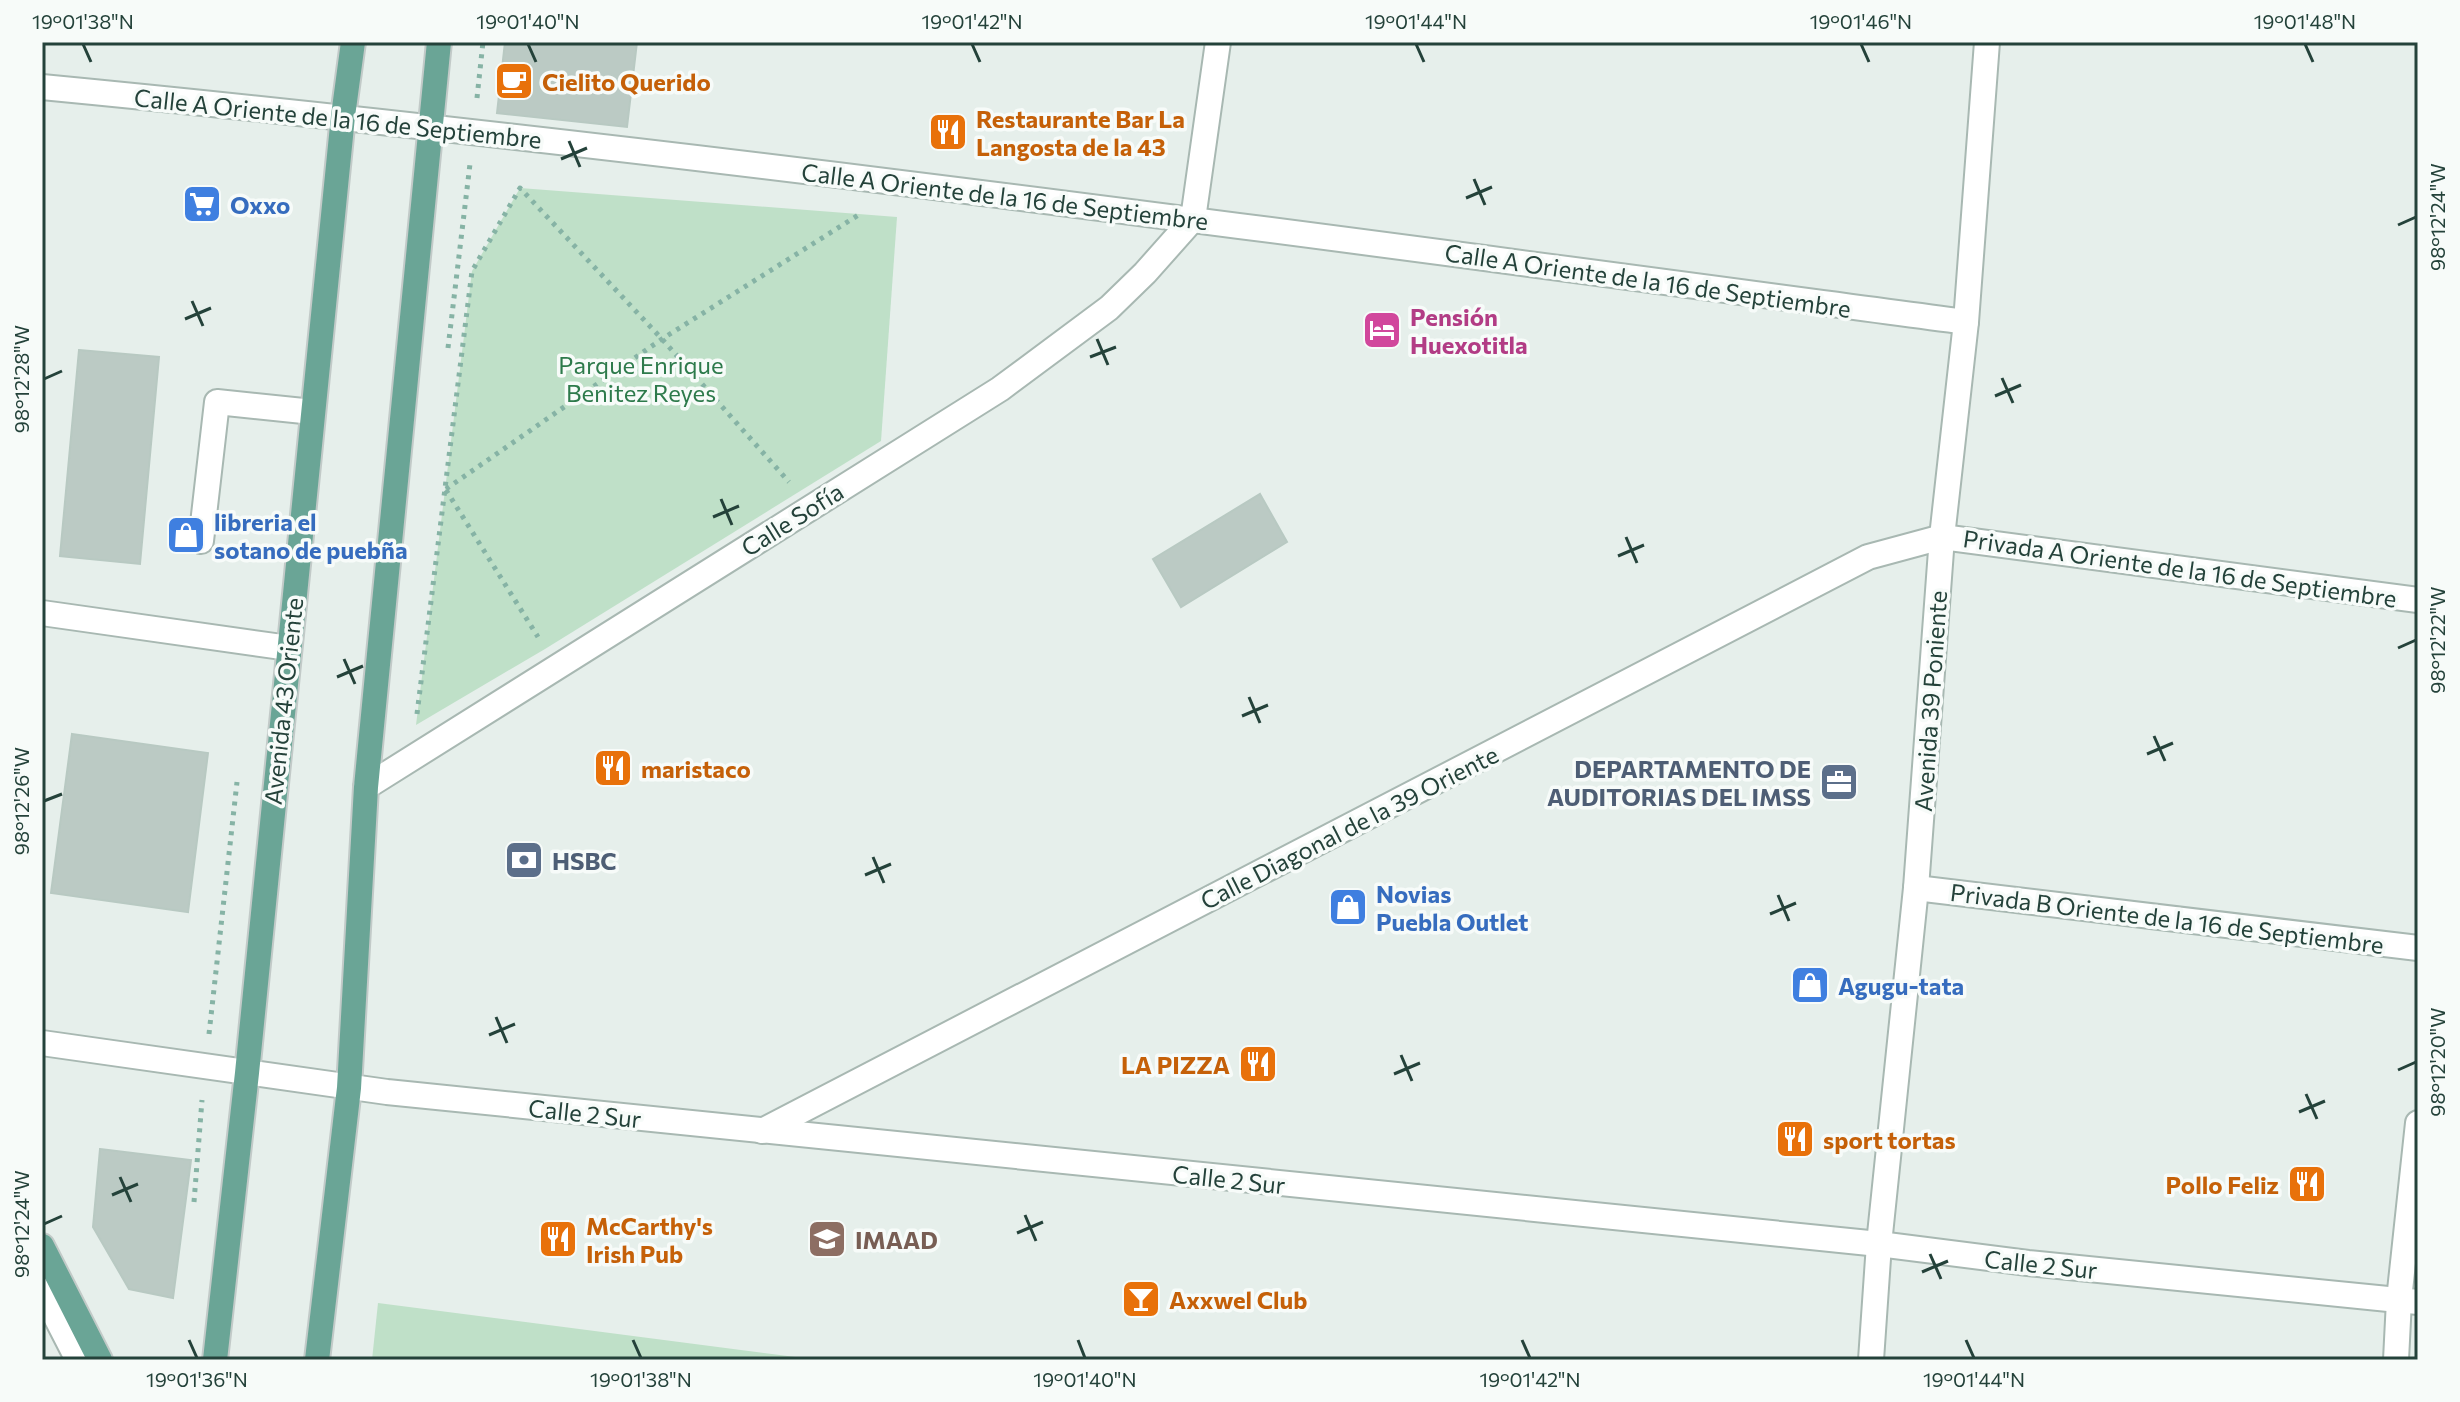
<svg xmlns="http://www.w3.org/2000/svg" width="2460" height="1402" viewBox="0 0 2460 1402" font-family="Commissioner,sans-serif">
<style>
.green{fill:#bfe0c8}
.building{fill:#bbcac4;stroke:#b8c9c2;stroke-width:2}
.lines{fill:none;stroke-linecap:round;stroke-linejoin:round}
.minor-casing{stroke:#a8b8b2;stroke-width:28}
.major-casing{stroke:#c2cac8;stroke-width:28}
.path{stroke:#86b3a5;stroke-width:5;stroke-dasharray:4 6;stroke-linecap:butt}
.minor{stroke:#fff;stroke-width:24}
.major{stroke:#6aa596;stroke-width:24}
.ticks{fill:none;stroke:#24423a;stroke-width:3}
.labels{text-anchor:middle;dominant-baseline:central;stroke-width:7;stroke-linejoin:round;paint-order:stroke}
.food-label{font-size:24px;font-weight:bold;fill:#c56008;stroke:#f7fbf9;text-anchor:start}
.street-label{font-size:24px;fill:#24423a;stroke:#f7fbf9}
.shop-label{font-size:24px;font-weight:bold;fill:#366cbe;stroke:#f7fbf9;text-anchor:start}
.hotel-label{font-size:24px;font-weight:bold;fill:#b23c85;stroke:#f7fbf9;text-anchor:start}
.park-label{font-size:24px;fill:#2d7a4b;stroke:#f7fbf9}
.service-label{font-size:24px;font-weight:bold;fill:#4e5e75;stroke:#f7fbf9;text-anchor:end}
.education-label{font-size:24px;font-weight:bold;fill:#785e54;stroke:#f7fbf9;text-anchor:start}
.neatline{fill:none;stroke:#24423a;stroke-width:3}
.ticks-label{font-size:20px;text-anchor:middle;fill:#24423a}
</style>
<rect width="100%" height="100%" fill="#e6efeb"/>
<!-- green -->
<g class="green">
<polygon points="520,188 897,217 881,441 545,649 416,725 472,271"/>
<polygon points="378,1303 819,1360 372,1360"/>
</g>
<!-- building -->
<g class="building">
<polygon points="505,42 637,42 627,127 497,113"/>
<polygon points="79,350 159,357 140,564 60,556"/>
<polygon points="1260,494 1287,542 1181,607 1153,559"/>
<polygon points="72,734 208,753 188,912 51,893"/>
<polygon points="100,1149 191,1160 173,1298 129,1289 93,1227"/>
</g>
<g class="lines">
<defs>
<g id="minor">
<path d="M 42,87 C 685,149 1326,237 1966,322"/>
<polyline points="201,541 217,402 313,412"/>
<polyline points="42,613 289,648"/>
<polyline points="366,787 1000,389 1109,308 1145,273 1193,219 1218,42"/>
<polyline points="1916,888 2418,948"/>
<polyline points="42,1043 387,1092 1879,1244 2028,1263 2418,1302"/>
<polyline points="762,1131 1868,557 1942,537 2418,600"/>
<polyline points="42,1290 78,1360"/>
<polyline points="1871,1360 1879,1244 1916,888 1942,537 1966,322 1987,42"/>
<polyline points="2396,1360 2399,1300 2418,1123"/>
</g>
<g id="major">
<polyline points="42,1246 100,1360"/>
<polyline points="215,1360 247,1073 343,116 353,42"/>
<polyline points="317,1360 349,1088 366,787 439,42"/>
</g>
</defs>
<!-- minor casing -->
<use href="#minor" class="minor-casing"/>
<!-- major casing -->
<use href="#major" class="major-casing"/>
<!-- path -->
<g class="path">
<polyline points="477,98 483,42"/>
<polyline points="448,348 470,164"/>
<polyline points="446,489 662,339 860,214"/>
<polyline points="446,490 538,637"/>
<polyline points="417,714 472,271 520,188 662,339 789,482"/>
<polyline points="209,1034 237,782"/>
<polyline points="194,1202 202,1100"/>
<polyline points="624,1360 633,1360"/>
</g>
<!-- minor -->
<use href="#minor" class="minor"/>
<!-- major -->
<use href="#major" class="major"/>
</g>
<!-- ticks -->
<path class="ticks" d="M 83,44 L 91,62M 528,44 L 536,62M 972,44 L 980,62M 1416,44 L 1424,62M 1861,44 L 1869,62M 2305,44 L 2313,62M 569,141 L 580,167M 561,159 L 587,148M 1474,179 L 1485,205M 1466,198 L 1492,187M 2398,225 L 2416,217M 192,301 L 203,326M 185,319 L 211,308M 1097,339 L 1108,365M 1090,357 L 1116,347M 2002,378 L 2013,403M 44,379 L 62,371M 1995,396 L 2021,385M 721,499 L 732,525M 713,517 L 739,506M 1626,537 L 1637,563M 1618,556 L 1644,545M 2398,648 L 2416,640M 344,659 L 355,684M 337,677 L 363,666M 1249,697 L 1260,723M 1242,716 L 1268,705M 2154,736 L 2165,761M 2147,754 L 2173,743M 44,801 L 62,794M 873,857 L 884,883M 865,875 L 891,864M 1778,895 L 1789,921M 1770,914 L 1796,903M 496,1017 L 507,1043M 489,1035 L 515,1024M 1401,1055 L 1412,1081M 2398,1070 L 2416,1062M 1394,1074 L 1420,1063M 2306,1094 L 2317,1119M 2299,1112 L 2325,1101M 120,1177 L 131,1202M 112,1195 L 138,1184M 1025,1215 L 1036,1241M 44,1224 L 62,1216M 1017,1233 L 1043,1222M 1930,1254 L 1941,1279M 1922,1272 L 1948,1261M 189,1340 L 197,1358M 633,1340 L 641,1358M 1078,1340 L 1085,1358M 1522,1340 L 1530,1358M 1966,1340 L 1974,1358"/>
<!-- icons -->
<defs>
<symbol id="cafe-square" viewBox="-11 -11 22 22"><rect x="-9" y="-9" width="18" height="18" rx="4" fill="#e8710a" stroke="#f7fbf9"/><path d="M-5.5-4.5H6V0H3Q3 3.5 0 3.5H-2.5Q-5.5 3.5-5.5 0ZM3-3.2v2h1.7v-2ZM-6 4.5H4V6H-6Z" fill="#fff"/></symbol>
<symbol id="restaurant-square" viewBox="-11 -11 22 22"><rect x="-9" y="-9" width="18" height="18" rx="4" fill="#e8710a" stroke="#f7fbf9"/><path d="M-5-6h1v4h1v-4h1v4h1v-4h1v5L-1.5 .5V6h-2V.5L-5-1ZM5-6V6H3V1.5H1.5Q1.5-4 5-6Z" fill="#fff"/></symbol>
<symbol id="supermarket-square" viewBox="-11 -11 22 22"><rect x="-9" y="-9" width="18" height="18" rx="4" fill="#3f7fe0" stroke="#f7fbf9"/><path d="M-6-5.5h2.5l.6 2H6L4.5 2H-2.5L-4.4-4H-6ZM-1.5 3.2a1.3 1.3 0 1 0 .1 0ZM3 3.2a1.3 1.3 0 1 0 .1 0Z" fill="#fff"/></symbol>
<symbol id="hotel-square" viewBox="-11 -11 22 22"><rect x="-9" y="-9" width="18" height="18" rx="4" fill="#d1479c" stroke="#f7fbf9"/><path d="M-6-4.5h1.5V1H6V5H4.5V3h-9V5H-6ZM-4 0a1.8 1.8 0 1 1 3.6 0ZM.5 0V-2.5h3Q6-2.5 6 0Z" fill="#fff"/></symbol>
<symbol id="shop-square" viewBox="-11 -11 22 22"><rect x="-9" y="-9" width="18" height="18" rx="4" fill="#3f7fe0" stroke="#f7fbf9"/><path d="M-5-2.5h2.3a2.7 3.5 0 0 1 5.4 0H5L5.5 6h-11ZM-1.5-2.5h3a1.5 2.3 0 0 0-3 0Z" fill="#fff"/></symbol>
<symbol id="office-square" viewBox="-11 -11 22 22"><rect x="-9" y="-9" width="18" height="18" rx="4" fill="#5c6f8a" stroke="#f7fbf9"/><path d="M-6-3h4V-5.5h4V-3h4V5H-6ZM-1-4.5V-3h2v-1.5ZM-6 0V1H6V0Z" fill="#fff"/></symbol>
<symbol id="bank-square" viewBox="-11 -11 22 22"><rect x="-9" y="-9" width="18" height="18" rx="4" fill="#5c6f8a" stroke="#f7fbf9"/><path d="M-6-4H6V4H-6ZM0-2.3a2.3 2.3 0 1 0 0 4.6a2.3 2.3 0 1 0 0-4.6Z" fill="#fff"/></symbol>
<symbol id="school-square" viewBox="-11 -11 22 22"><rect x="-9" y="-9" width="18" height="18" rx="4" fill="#8d6e63" stroke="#f7fbf9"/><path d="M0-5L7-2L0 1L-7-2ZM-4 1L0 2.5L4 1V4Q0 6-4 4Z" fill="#fff"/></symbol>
<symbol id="bar-square" viewBox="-11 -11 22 22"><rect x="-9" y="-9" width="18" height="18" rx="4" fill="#e8710a" stroke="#f7fbf9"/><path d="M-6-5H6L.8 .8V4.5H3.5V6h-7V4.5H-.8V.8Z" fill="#fff"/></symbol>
</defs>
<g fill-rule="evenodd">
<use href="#cafe-square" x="492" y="59" width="44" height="44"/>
<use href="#restaurant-square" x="926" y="110" width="44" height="44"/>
<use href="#supermarket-square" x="180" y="182" width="44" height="44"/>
<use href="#hotel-square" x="1360" y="308" width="44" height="44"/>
<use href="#shop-square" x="164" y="513" width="44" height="44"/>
<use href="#restaurant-square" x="591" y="746" width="44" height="44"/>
<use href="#office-square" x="1817" y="760" width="44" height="44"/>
<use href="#bank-square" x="502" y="838" width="44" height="44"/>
<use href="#shop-square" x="1326" y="885" width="44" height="44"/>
<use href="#shop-square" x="1788" y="963" width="44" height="44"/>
<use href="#restaurant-square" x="1236" y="1042" width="44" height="44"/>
<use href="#restaurant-square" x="1773" y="1117" width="44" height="44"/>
<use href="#restaurant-square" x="2285" y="1162" width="44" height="44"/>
<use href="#restaurant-square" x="536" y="1217" width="44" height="44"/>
<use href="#school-square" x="805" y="1217" width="44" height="44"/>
<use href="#bar-square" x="1119" y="1277" width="44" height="44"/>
</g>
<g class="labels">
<!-- food labels -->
<g class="food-label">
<text x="542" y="81">Cielito Querido</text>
<text x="976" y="118">Restaurante Bar La<tspan x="976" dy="28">Langosta de la 43</tspan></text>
<text x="641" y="768">maristaco</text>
<text x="1230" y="1064" text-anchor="end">LA PIZZA</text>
<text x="1823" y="1139">sport tortas</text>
<text x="2279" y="1184" text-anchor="end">Pollo Feliz</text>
<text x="586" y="1225">McCarthy's<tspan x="586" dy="28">Irish Pub</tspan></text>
<text x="1169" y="1299">Axxwel Club</text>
</g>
<!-- street labels -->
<g class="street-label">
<text transform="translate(338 118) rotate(6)">Calle A Oriente de la 16 de Septiembre</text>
<text transform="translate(1005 196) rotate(7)">Calle A Oriente de la 16 de Septiembre</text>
<text transform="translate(1648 280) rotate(8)">Calle A Oriente de la 16 de Septiembre</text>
<text transform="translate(792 519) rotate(-32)">Calle Sofía</text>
<text transform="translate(2180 568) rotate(8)">Privada A Oriente de la 16 de Septiembre</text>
<text transform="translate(283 701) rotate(-84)">Avenida 43 Oriente</text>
<text transform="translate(1930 701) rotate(-86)">Avenida 39 Poniente</text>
<text transform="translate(1349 827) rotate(-27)">Calle Diagonal de la 39 Oriente</text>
<text transform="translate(2167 918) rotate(7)">Privada B Oriente de la 16 de Septiembre</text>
<text transform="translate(585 1113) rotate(6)">Calle 2 Sur</text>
<text transform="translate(1229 1179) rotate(6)">Calle 2 Sur</text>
<text transform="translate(2041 1264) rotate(6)">Calle 2 Sur</text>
</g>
<!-- shop labels -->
<g class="shop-label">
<text x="230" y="204">Oxxo</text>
<text x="214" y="521">libreria el<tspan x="214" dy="28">sotano de puebña</tspan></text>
<text x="1376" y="893">Novias<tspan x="1376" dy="28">Puebla Outlet</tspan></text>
<text x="1838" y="985">Agugu-tata</text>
</g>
<!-- hotel labels -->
<g class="hotel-label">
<text x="1410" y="316">Pensión<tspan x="1410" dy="28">Huexotitla</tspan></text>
</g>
<!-- park labels -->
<g class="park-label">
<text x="641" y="364">Parque Enrique<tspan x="641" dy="28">Benitez Reyes</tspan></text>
</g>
<!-- service labels -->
<g class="service-label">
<text x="1811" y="768">DEPARTAMENTO DE<tspan x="1811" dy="28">AUDITORIAS DEL IMSS</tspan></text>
<text x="552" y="860" text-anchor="start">HSBC</text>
</g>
<!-- education labels -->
<g class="education-label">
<text x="855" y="1239">IMAAD</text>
</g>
</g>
<!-- border -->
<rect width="2460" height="1402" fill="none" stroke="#f7fbf9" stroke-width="88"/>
<rect x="44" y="44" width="2372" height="1314" class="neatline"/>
<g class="ticks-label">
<text x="83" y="29">19°01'38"N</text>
<text x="528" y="29">19°01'40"N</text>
<text x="972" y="29">19°01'42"N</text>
<text x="1416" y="29">19°01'44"N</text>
<text x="1861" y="29">19°01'46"N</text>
<text x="2305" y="29">19°01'48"N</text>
<text transform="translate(2438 217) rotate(-90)" y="7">98°12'24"W</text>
<text transform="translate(22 379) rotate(-90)" y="7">98°12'28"W</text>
<text transform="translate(2438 640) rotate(-90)" y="7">98°12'22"W</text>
<text transform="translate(22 801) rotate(-90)" y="7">98°12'26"W</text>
<text transform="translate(2438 1062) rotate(-90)" y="7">98°12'20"W</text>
<text transform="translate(22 1224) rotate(-90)" y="7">98°12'24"W</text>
<text x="197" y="1387">19°01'36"N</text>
<text x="641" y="1387">19°01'38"N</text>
<text x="1085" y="1387">19°01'40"N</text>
<text x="1530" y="1387">19°01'42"N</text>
<text x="1974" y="1387">19°01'44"N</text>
</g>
</svg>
